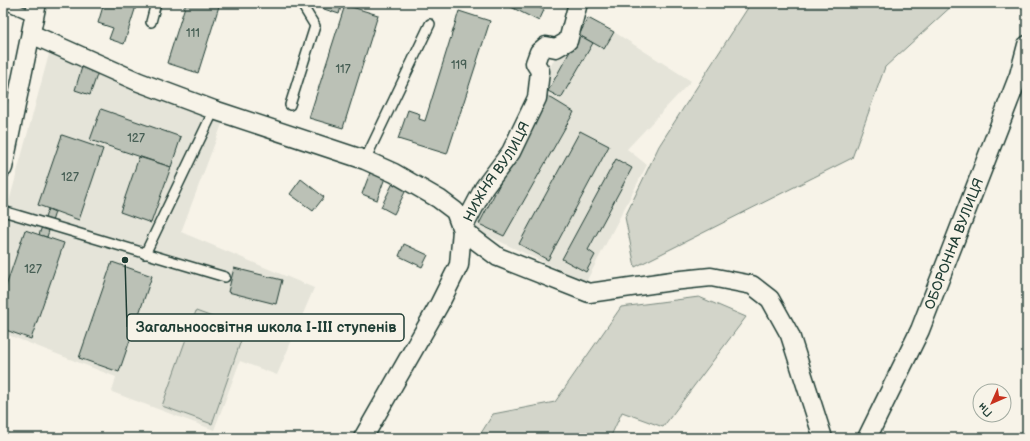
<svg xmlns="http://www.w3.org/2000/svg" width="1030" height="441" viewBox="0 0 1030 441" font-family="'Balsamiq Sans',sans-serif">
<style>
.built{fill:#e5e4d9}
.green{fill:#d3d5ca;stroke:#79897f}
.building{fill:#bbc1b6;stroke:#1f3d34}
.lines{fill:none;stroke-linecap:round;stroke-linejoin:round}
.service-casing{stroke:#1f3d34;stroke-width:12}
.minor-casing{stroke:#1f3d34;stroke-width:21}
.service{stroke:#f7f3e8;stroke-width:9}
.minor{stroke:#f7f3e8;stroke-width:18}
.labels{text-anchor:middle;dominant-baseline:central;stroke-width:3;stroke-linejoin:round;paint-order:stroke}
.number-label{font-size:12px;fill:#465e54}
.street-label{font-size:14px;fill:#1f3d34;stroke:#f7f3e8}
.leader{fill:none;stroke:#1f3d34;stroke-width:1.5}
.callout-dot{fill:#1f3d34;stroke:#f7f3e8;stroke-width:1.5}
.callout{fill:#f7f3e8;stroke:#1f3d34;stroke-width:1.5}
.callout-label{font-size:15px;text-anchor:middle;font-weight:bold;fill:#1f3d34}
</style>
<rect width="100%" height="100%" fill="#f7f3e8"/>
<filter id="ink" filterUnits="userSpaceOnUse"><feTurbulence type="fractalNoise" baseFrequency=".025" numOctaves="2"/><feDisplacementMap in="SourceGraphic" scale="8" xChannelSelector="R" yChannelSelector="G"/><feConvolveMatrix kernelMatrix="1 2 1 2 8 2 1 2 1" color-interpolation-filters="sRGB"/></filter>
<g filter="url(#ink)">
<!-- built -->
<g class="built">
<polygon points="576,12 614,32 691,81 627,149 647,165 586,282 469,227 541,87"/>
<polygon points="49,54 224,119 181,232 314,288 277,375 240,361 214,430 112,392 116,377 3,333 3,224"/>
</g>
<!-- green -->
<g class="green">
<polygon points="751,3 955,3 885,67 852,158 635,267 625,217 659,146"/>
<polygon points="699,297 746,317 663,427 622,412 610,438 478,438 493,414 555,402 621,307"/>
<polygon points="196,311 245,329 212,424 162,406"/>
</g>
<!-- building -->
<g class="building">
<polygon points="104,3 137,3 124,44 109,39 113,28 98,23"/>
<polygon points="186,3 220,3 198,73 167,63"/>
<polygon points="310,3 342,3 339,14 309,4"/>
<polygon points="503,3 531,3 544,10 539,21"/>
<polygon points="345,5 378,15 343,128 309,118"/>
<polygon points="459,11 490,21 447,154 398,139 408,110 420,114 419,119 425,121"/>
<polygon points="588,18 614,32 604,49 579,35"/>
<polygon points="579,35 593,43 561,98 548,91"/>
<polygon points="82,67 98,72 90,95 75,90"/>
<polygon points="546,95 574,112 504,236 479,224"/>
<polygon points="101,109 181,137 171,167 90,140"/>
<polygon points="580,131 609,146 548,260 519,244"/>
<polygon points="62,135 103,149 79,220 38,205"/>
<polygon points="139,157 171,167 151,223 120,212"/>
<polygon points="616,159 632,168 588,250 595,255 586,272 562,259"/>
<polygon points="371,170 386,175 377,200 362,194"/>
<polygon points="301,179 324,197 313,211 290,194"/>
<polygon points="395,179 408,186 394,214 381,207"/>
<polygon points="48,209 55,212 47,237 39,235"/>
<polygon points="25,230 64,243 31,339 3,329 3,295"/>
<polygon points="404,244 428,255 422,267 399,256"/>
<polygon points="112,262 152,276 119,372 79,358"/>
<polygon points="234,268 282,280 276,304 228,292"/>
</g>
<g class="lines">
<defs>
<g id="service">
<polyline points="3,3 33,16"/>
<polyline points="151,22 156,3"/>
<polyline points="290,105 315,26 301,3"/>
<polyline points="365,160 430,24"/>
<polyline points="3,211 225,277"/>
<polyline points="145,254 214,110"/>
</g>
<g id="minor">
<polyline points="31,34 139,82 214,110 365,160 394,173 439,199 455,211 462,230 498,257 589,293 672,281 711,277 752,285 770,299 790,335 823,438"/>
<polyline points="3,168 37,3"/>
<path id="s1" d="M 363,438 L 439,305 L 459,265 L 462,230 L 484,188 L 511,152 L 537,98 L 540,71 L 535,63 L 539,52 L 546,46 L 556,48 L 568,41 L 578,3"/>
<path id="s2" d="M 867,438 L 920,330 L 1019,75 L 1027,45"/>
</g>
</defs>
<!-- service casing -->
<use href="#service" class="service-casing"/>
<!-- minor casing -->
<use href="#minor" class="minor-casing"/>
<!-- service -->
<use href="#service" class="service"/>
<!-- minor -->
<use href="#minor" class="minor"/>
</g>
</g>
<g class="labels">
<!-- number labels -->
<g class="number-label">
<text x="193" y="33">111</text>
<text x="459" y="65">119</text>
<text x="343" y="69">117</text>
<text x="136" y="138">127</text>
<text x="70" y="177">127</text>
<text x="33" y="269">127</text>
</g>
<!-- street labels -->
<g class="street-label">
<text stroke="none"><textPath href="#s1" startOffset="301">НИЖНЯ ВУЛИЦЯ</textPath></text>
<text stroke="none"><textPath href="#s2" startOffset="213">ОБОРОННА ВУЛИЦЯ</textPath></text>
</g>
</g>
<!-- callouts -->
<path class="leader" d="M125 260L127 327"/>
<circle class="callout-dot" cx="125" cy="260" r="4"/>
<rect class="callout" x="127" y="314" width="277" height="27" rx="4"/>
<g class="callout-label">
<text x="266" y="332">Загальноосвітня школа I-III ступенів</text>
</g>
<!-- margin -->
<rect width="1030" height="441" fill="none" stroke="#f7f3e8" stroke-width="16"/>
<rect x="8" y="8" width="1014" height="425" fill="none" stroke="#1f3d34" stroke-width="1.5" filter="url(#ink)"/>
<!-- north arrow -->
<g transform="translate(992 403) rotate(225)"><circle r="19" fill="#f7f3e8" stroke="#a1aaa0"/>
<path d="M0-3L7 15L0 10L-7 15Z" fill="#c8321e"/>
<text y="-6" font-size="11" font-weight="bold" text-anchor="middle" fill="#1f3d34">Пн</text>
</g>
</svg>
